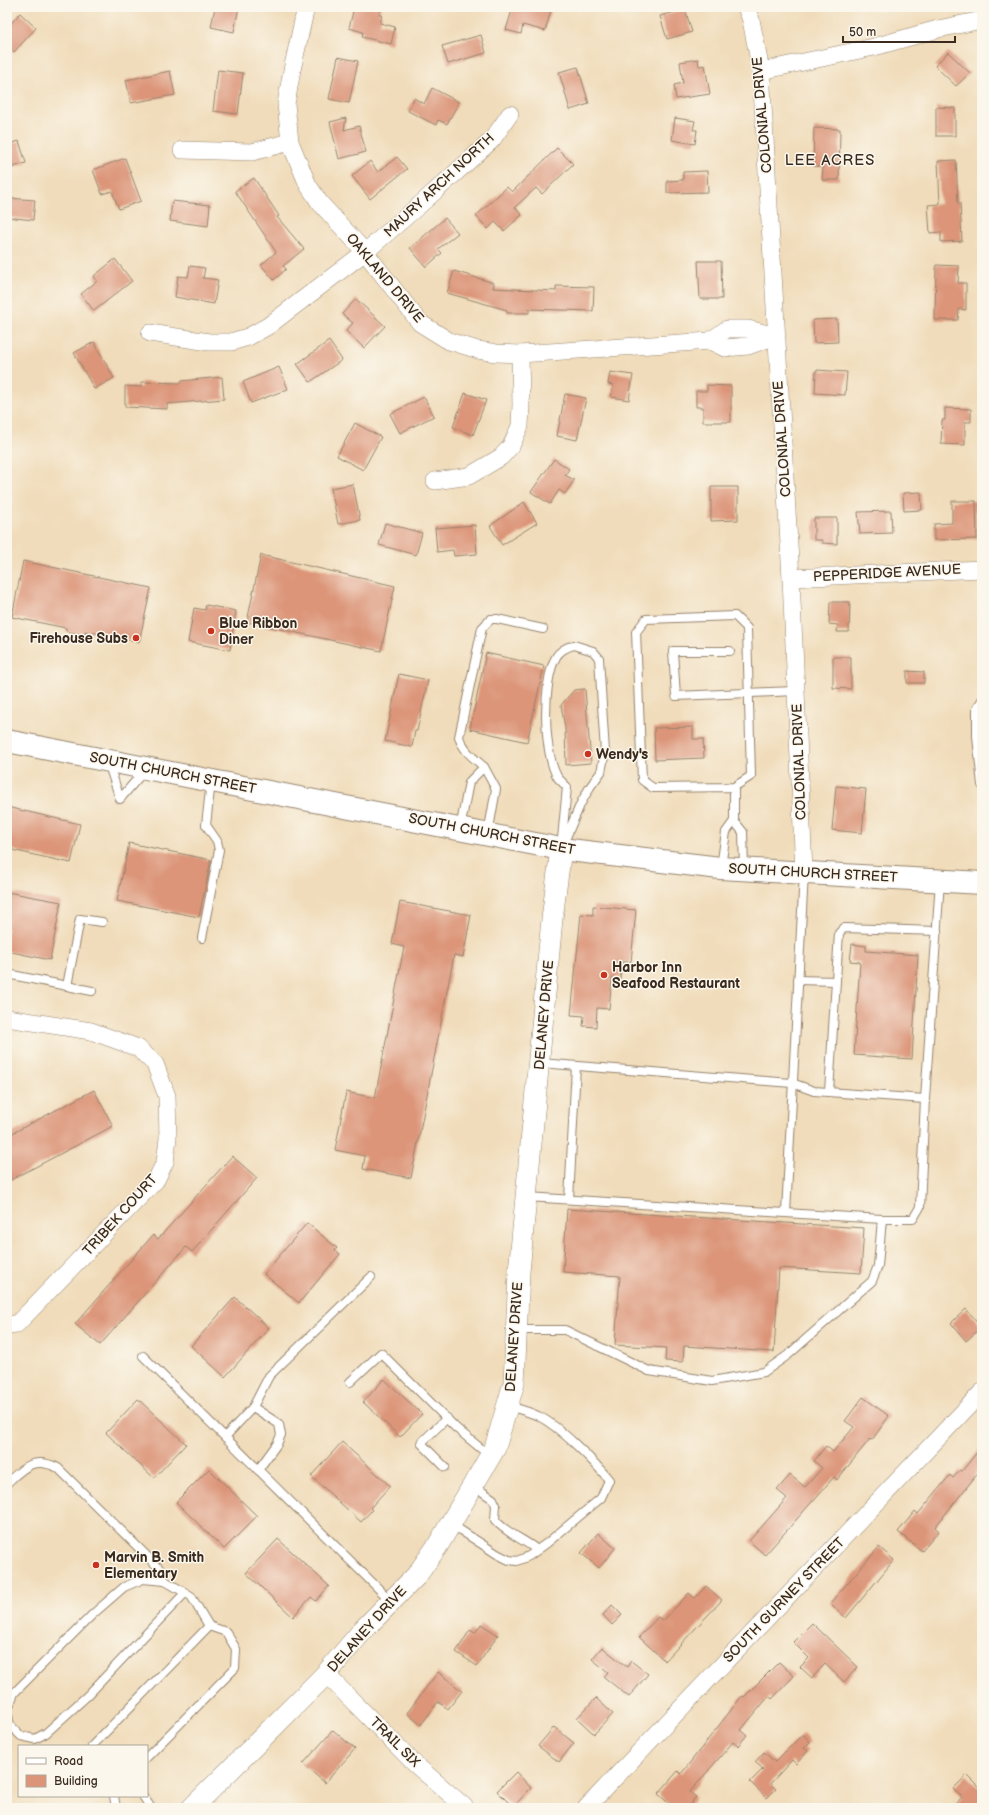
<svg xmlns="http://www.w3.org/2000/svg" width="989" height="1815" viewBox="0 0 989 1815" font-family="'Balsamiq Sans',sans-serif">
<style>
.building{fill:#dc9579}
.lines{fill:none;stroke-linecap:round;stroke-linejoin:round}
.service-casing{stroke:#96836c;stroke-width:10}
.minor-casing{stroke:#96836c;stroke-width:18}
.tertiary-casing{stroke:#96836c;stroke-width:22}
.primary-casing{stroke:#96836c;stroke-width:24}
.service{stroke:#fff;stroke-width:8}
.minor{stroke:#fff;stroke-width:17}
.tertiary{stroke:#fff;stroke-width:21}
.primary{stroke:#fff;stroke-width:22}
.poi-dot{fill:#c8321e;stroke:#fbf7ec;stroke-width:1.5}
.labels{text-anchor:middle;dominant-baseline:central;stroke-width:3;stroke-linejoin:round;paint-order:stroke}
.street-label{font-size:14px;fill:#3b2a1e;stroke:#fbf7ec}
.poi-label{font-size:14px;font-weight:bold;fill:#3b2a1e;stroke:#fbf7ec;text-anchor:start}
.neighbourhood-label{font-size:15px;letter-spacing:1px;fill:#3b2a1e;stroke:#fbf7ec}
</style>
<rect width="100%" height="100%" fill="#fbf7ec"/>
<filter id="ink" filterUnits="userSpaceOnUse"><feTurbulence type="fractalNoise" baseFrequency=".025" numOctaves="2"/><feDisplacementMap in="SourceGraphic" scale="8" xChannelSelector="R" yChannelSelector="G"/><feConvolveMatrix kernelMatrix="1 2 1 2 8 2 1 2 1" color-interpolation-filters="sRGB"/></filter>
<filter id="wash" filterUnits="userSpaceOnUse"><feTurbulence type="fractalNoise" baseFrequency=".012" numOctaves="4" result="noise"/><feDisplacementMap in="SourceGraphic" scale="16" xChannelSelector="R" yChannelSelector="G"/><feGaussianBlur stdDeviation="0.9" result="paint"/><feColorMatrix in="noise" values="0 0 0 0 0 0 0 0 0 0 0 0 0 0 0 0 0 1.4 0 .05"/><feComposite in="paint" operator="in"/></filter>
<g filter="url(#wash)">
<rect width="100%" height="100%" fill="#f0dcba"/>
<g id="blocks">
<!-- building -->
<g class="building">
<polygon points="215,7 239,7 234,32 211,27"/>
<polygon points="354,7 381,7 379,15 382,15 380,23 395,27 391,44 362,37 363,32 349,28"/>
<polygon points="513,7 552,7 545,31 523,25 521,34 506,30"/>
<polygon points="685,9 692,32 667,39 660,16"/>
<polygon points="20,13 36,28 14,52 7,46 7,28"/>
<polygon points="481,35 486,53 448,64 442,46"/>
<polygon points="948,52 970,73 956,86 935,66"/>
<polygon points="338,57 358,61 349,103 329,99"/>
<polygon points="698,59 699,66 705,65 710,94 676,99 674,85 683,83 680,62"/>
<polygon points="578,67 589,104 570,110 559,72"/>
<polygon points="218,70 243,73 238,114 213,111"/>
<polygon points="170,71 175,95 131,103 126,80"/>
<polygon points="432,88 459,102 447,124 438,120 436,125 408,111 414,98 424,104"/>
<polygon points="936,107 955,108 955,136 936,136"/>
<polygon points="346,118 344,130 359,126 366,152 339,159 330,122"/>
<polygon points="675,118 695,121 693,130 697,130 695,144 672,140"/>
<polygon points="814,128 840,129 839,180 822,180 823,167 813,166"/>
<polygon points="19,141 26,163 7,169 7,145"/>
<polygon points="557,148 573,164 542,194 536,188 515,207 522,215 504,231 495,222 488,229 476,216 507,187 512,192"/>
<polygon points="397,157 407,169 370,199 352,176 370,161 378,172"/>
<polygon points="125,158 141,201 119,209 112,191 102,194 93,170"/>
<polygon points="956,160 958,203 960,203 962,241 941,242 941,232 930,233 928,205 940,204 938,161"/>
<polygon points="707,171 708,192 667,193 667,181 683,180 683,172"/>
<polygon points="254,178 279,216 277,217 304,249 283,266 286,269 274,280 261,265 276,252 235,191"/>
<polygon points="7,198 35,200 33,220 7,217"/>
<polygon points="172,201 210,205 208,226 170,221"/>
<polygon points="445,218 458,233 438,249 442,253 426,267 410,248"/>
<polygon points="115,259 132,281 94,311 81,294 97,281 94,276"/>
<polygon points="698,261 721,261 722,299 700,299"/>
<polygon points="936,265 959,266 958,283 966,283 966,310 959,309 958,320 935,320"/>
<polygon points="190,266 205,268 203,278 218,280 214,304 175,297 178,276 188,277"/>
<polygon points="454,271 494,283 493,288 556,291 556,286 594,287 593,311 529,309 529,313 507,313 507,310 447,293"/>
<polygon points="356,299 385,326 364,348 346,331 353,323 342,314"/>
<polygon points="837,319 838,342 814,343 813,320"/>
<polygon points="329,341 342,360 310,382 297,364"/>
<polygon points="94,342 114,378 94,389 74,353"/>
<polygon points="279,367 288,389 251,403 243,382"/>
<polygon points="816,370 847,372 845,395 815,393"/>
<polygon points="610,372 633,375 629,400 611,397 613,385 608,384"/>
<polygon points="222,377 224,399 167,404 167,409 125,407 125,386 141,387 141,382 181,383 181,381"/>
<polygon points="707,385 731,386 731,422 703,422 703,407 696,407 696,391 707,391"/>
<polygon points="465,393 486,400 473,435 453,427"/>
<polygon points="565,394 586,398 577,440 557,436"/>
<polygon points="424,397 434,416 400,433 390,414"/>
<polygon points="945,408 971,409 971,422 965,422 965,445 941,444 942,420 945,420"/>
<polygon points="355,423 381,437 363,470 337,456"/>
<polygon points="554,459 569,469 565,475 574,480 565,494 559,490 550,504 531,492"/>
<polygon points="353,484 360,520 338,524 331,488"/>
<polygon points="711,487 738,487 738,520 711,521"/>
<polygon points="921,492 922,510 904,511 903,493"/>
<polygon points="952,501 976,501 977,539 934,540 934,524 952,523"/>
<polygon points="524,502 537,523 502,545 490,526"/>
<polygon points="891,511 892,533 860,534 858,512"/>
<polygon points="814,518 837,518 837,544 822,543 822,540 814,540"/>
<polygon points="385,523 422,533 416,555 379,545"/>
<polygon points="475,525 477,554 454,556 453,550 437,552 435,528"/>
<polygon points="261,555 395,586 381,651 247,622"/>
<polygon points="23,561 151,588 139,642 85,631 85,635 66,631 66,628 12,617"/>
<polygon points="830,602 850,602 849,632 837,632 838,625 829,624"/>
<polygon points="206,605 236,611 230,650 188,642 194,608 205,610"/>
<polygon points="486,653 544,666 527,742 470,729"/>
<polygon points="833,657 851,657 851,689 833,688"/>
<polygon points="907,671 924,672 924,683 907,683"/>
<polygon points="399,674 428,680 417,731 415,731 412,747 385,741"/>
<polygon points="585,689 591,763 566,765 565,728 561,705 574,690"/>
<polygon points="693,727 693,739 703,739 704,758 655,760 654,728"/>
<polygon points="836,786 866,789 862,833 832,830"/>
<polygon points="7,807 80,824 71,863 7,849"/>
<polygon points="129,843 211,860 199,917 117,901"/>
<polygon points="7,892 61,902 50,960 7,951"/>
<polygon points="400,902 471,915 463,957 454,955 411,1178 363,1169 365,1156 335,1150 346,1092 375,1098 404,947 392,944"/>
<polygon points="593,906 636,910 631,962 622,962 620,979 612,978 609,1009 597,1008 596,1027 583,1026 584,1016 571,1015 581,914 593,915"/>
<polygon points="852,944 866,946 866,951 918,955 912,1059 854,1055 860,962 850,961"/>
<polygon points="94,1090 113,1126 7,1182 7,1136"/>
<polygon points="232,1156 257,1178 192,1252 186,1247 100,1345 75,1324 153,1235 158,1239"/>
<polygon points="567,1209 864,1228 861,1273 779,1268 774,1352 684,1346 683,1362 665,1361 666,1348 615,1345 620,1276 563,1272"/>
<polygon points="307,1223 337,1248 335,1250 340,1254 299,1303 264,1274"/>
<polygon points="235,1297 269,1328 225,1377 191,1346"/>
<polygon points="966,1309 982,1327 966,1341 951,1323"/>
<polygon points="384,1379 422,1414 400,1437 363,1402"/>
<polygon points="863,1397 889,1416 872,1440 870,1439 837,1480 834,1477 765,1555 749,1541 787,1498 777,1490 790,1475 805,1487 822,1468 814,1461 826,1446 833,1452 854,1427 845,1421"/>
<polygon points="138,1399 186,1444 154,1478 106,1433"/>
<polygon points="342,1442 390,1486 370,1508 372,1510 361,1522 311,1476"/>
<polygon points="982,1446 982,1468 935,1527 939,1531 922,1551 898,1532 915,1511 918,1514 950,1475 953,1478 960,1470 962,1471"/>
<polygon points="209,1469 257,1516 224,1549 176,1502"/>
<polygon points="598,1533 615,1548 599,1568 581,1553"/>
<polygon points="278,1539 329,1586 316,1601 311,1597 293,1617 246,1573"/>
<polygon points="879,1547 894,1560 846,1618 830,1603"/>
<polygon points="706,1586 722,1600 665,1661 639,1637 658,1617 663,1621 689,1593 695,1598"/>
<polygon points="612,1605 622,1615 612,1625 603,1615"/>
<polygon points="812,1623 858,1667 844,1682 825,1664 812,1678 800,1667 809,1658 793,1642"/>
<polygon points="481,1624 498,1635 477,1666 456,1652 470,1630 475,1633"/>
<polygon points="602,1647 627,1667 631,1661 648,1674 629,1697 604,1677 608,1672 592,1659"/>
<polygon points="779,1662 794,1676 772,1699 769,1696 741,1730 747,1735 738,1746 733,1742 690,1792 696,1797 687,1808 674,1808 658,1794 678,1771 681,1774 742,1696 744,1697"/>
<polygon points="438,1672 462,1691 448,1709 438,1702 421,1725 407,1713"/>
<polygon points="596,1698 613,1714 594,1734 577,1718"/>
<polygon points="554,1727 574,1743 559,1762 538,1746"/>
<polygon points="333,1730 355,1749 325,1783 303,1764"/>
<polygon points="803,1734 810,1742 804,1748 808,1751 796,1764 792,1760 770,1784 776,1789 767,1798 750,1782 763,1769 755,1762 764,1752 775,1762"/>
<polygon points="516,1772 531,1788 513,1807 497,1791"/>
<polygon points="967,1775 982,1790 982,1808 952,1808 962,1797 953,1789"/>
</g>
</g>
</g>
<g filter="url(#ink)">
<use href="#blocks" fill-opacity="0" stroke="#96836c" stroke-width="1"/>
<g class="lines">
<defs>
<g id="service">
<path d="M 574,645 L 593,651 L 599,658 L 605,752 L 601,772 L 590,787 L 581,803 L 561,849 L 567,787 C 564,784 561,781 558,778 C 543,754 542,681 556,657 C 560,650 567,647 574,645 Z"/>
<polyline points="730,651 673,651 676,696 796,691"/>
<polyline points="982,700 977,709 977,736 982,785"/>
<polyline points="108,762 120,799 145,770"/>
<path d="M 484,767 C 474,758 463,751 459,737 L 482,628 L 491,619 L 497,619 L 543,629"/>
<polyline points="734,821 734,787 751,776 747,628 735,616 646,619 636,632 642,780 653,788 734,787"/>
<polyline points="460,829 469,782 484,767 496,789 488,834"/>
<polyline points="721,867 726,832 734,821 743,832 744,869"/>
<polyline points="202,938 219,850 217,841 206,825 211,781"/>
<polyline points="7,974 92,991"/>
<polyline points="798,980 836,981"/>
<polyline points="67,986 80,919 102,922"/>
<polyline points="540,1063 792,1083 814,1091 925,1099 940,881"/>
<polyline points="829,1092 839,933 844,928 937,931"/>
<polyline points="569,1199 576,1066"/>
<polyline points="786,1213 804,873"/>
<polyline points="882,1219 913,1219 920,1207 925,1099"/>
<polyline points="517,1330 565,1330 649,1371 712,1381 764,1372 788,1355 872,1281 878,1266 882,1219 527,1197"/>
<polyline points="143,1356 391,1601"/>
<polyline points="350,1382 381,1353 456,1428 490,1456"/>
<polyline points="253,1407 279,1424 281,1435 277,1444 258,1470"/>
<polyline points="225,1437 253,1407 269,1376 371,1277"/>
<polyline points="445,1467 421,1443 447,1418"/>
<path d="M 7,1483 C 24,1467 34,1456 58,1468 L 159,1568 L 165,1581"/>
<path d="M 474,1486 L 493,1499 L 496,1505 L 495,1520 C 507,1534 524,1539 537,1550"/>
<path d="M 451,1524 L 497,1554 L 509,1560 L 517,1561 L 529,1556 L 547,1543 L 601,1498 L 609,1480 C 595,1462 558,1425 538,1416 C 528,1411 518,1409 508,1406"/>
<polyline points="185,1593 88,1695 46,1733 35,1739 21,1736 10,1725 7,1711 14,1693 93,1614 124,1587 143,1579 165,1581 191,1596 209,1626"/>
<polyline points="92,1746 209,1626 226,1632 236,1649 235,1668 147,1757"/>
<polyline points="114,1796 116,1808"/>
<polyline points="143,1796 151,1808"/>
</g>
<g id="minor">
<polyline points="306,7 292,70 286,104 290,142 308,185 320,203 365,252 420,323 449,341 478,350 496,353 520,354 710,341 725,348 748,346 776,336"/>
<polyline points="746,7 751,20 761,71 791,578 804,872"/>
<polyline points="761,71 874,47 938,29 982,20"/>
<polyline points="182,150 252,152 290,142"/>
<polyline points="150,333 209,342 231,342 248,337 268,326 365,252 423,202 492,140 510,114"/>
<polyline points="710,341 727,329 748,329 776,336"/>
<polyline points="435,481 469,476 501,457 511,446 520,426 521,405 520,354"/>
<polyline points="791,578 982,569"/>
<polyline points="7,1018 91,1031 138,1048 155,1064 167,1096 168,1138 165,1162 156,1180 17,1324 7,1325"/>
<polyline points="326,1674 416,1765 466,1808"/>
<polyline points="586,1808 982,1392"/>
</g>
<polyline id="tertiary" points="192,1808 326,1674 363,1630 417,1575 438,1545 495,1448 514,1383 519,1272 552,919 561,849"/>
<polyline id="primary" points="7,741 561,849 720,868 982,883"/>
</defs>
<!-- service casing -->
<use href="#service" class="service-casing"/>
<!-- minor casing -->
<use href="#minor" class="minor-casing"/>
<!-- tertiary casing -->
<use href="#tertiary" class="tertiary-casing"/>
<!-- primary casing -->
<use href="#primary" class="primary-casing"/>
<!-- service -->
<use href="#service" class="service"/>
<!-- minor -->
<use href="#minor" class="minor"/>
<!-- tertiary -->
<use href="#tertiary" class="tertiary"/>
<!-- primary -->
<use href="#primary" class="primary"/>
</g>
</g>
<!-- markers -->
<g class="poi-dot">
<circle cx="211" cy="631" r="4"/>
<circle cx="136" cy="638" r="4"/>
<circle cx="588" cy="754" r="4"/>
<circle cx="604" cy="975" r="4"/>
<circle cx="96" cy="1565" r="4"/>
</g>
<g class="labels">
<!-- street labels -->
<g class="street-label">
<text transform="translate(762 115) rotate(-95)">COLONIAL DRIVE</text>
<text transform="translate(439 185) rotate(-43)">MAURY ARCH NORTH</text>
<text transform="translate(385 278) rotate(50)">OAKLAND DRIVE</text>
<text transform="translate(782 439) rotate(-94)">COLONIAL DRIVE</text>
<text transform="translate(887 573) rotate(-3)">PEPPERIDGE AVENUE</text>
<text transform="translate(799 762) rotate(-92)">COLONIAL DRIVE</text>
<text transform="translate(173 773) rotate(11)">SOUTH CHURCH STREET</text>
<text transform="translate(492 834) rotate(11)">SOUTH CHURCH STREET</text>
<text transform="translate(813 873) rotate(3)">SOUTH CHURCH STREET</text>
<text transform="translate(544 1015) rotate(-85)">DELANEY DRIVE</text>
<text transform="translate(120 1215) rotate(-48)">TRIBEK COURT</text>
<text transform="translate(514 1337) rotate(-86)">DELANEY DRIVE</text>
<text transform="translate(784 1600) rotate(-46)">SOUTH GURNEY STREET</text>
<text transform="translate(367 1629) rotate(-48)">DELANEY DRIVE</text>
<text transform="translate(395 1742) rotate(45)">TRAIL SIX</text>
</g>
<!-- poi labels -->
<g class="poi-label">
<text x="219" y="623">Blue Ribbon<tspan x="219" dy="16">Diner</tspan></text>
<text x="128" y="638" text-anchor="end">Firehouse Subs</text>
<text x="596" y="754">Wendy's</text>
<text x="612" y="967">Harbor Inn<tspan x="612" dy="16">Seafood Restaurant</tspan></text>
<text x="104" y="1557">Marvin B. Smith<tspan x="104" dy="16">Elementary</tspan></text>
</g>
<!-- neighbourhood labels -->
<g class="neighbourhood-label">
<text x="830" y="160">LEE ACRES</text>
</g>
</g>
<!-- margin -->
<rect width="989" height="1815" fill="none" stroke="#fbf7ec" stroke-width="24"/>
<!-- legend -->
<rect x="18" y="1745" width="130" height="52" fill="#fbf7ec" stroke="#aea59a"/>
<rect x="26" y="1758" width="20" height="6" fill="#ffffff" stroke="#aea59a"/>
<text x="54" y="1765" font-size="12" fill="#3b2a1e">Road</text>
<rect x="26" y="1775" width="20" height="12" fill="#dc9579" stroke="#aea59a"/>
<text x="54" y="1785" font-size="12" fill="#3b2a1e">Building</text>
<!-- scale -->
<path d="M843 36v6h112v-6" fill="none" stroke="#3b2a1e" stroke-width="2"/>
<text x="849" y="36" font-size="12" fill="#3b2a1e" stroke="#fbf7ec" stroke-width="3" paint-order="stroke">50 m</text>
</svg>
